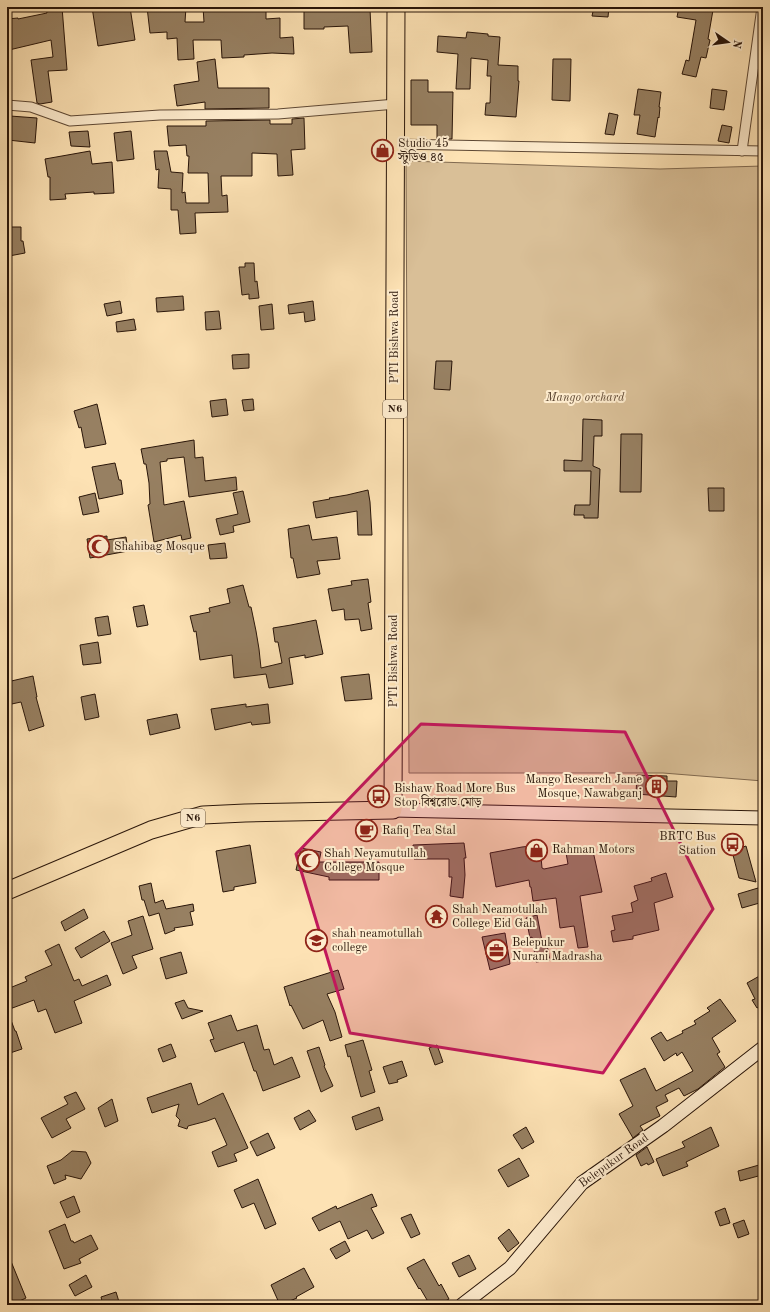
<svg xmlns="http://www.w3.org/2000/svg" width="770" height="1312" viewBox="0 0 770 1312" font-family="'Old Standard TT','Noto Serif Bengali',serif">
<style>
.green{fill:#d9bf97;stroke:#816a50}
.building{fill:#978062;stroke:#291509}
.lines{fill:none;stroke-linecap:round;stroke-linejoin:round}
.street-casing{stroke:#5e4834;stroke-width:11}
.secondary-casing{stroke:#291509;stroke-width:15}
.highway-casing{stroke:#291509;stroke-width:19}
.street{stroke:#feecce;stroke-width:9}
.secondary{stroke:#feecce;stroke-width:13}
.highway{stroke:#fde2b4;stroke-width:17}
.marked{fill:#c2185b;fill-opacity:0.2;stroke:#c2185b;stroke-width:3;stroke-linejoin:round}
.labels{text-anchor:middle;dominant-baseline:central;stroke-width:4;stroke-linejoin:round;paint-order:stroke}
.shield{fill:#feecce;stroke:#695644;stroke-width:1}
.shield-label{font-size:11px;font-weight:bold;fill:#291509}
.poi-label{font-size:12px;fill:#291509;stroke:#feecce;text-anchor:start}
.street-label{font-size:12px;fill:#291509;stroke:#feecce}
.park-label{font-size:12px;font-style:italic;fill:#5e4834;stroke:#feecce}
</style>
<rect width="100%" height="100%" fill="#fde2b4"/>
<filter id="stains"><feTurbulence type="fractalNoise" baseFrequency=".005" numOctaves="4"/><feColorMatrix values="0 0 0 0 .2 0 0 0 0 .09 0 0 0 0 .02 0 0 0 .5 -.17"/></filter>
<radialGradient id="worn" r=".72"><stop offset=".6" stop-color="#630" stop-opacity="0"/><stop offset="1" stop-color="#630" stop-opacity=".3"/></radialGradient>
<!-- green -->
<polygon class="green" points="406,161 660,169 763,166 763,781 663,773 409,773"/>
<!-- building -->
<g class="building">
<polygon points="46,7 62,7 67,70 48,71 52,102 40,104 37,103 31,60 53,57 51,40 9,50 7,19 18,18 18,19 47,13"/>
<polygon points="92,7 130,7 135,40 98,46"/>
<polygon points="147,7 186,7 185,22 204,22 203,7 266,7 266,19 280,18 280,38 293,37 294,54 272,53 244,55 244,57 222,58 221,40 193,40 194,59 178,60 177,38 167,39 167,32 150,33"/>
<polygon points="304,7 317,7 317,11 370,9 372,52 350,53 348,26 324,27 324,29 304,29"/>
<polygon points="594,7 609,7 608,17 592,16"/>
<polygon points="679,7 699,7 713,10 708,39 710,40 706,58 701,57 696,77 682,74 686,60 689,61 696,20 677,17"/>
<polygon points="467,32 488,34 488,36 500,37 498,65 518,66 518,81 519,81 516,117 485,115 486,103 490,103 491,76 487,76 488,60 471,58 470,89 456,89 458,54 437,52 438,36 466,38"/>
<polygon points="215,59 218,88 269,88 269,108 205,109 205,102 177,106 174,85 199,81 197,62"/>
<polygon points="553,59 571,59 570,101 552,100"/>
<polygon points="411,80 428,80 428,92 453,92 452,139 437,139 437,125 411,125"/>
<polygon points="638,89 661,92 659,107 660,107 659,118 658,117 655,137 637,134 640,115 634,115"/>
<polygon points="712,89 727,91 724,110 710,108"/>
<polygon points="609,113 618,115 614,135 605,134"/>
<polygon points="10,116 37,118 35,143 8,140"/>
<polygon points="304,118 305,149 291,150 293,175 278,176 277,154 252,153 252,176 221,176 222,196 227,195 228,212 195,213 196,233 180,234 178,210 171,210 171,189 158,188 159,169 156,170 154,151 167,151 171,172 183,173 182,193 185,192 186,203 209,203 208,173 188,173 189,156 187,156 186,145 169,146 167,126 206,126 206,121 270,120 270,124 292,124 292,119"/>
<polygon points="722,125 732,127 729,143 718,141"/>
<polygon points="88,131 90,147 71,146 69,132"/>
<polygon points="131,131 134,159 117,161 114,133"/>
<polygon points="90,151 92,164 112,162 114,193 94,194 94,192 65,194 66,199 50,200 50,177 48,177 45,159"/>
<polygon points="7,227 21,227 21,241 23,241 25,253 9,256 7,239"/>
<polygon points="245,263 254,263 255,282 257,281 259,298 249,299 249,294 242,295 239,267 245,267"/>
<polygon points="183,296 184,310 157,312 156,298"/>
<polygon points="120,301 122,313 107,316 104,304"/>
<polygon points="313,301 315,320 305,322 304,312 289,314 288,305"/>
<polygon points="272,304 274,329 261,330 259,306"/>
<polygon points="219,311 221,329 206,330 205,312"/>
<polygon points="134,319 136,330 117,332 116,322"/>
<polygon points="249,354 249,368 233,369 232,355"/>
<polygon points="436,361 452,361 450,390 434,389"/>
<polygon points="226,399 228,415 212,417 210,401"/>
<polygon points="253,399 254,410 244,411 242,400"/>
<polygon points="97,404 106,444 85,448 81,427 79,428 74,411"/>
<polygon points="583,419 602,420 602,436 594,436 593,466 600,469 598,518 584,518 584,515 574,515 575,505 590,505 591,471 564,471 564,460 582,461"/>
<polygon points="621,434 642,434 641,492 620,492"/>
<polygon points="194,440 195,458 203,457 205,481 236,477 237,490 189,497 184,457 167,459 167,461 160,462 164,505 184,501 191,538 182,540 181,535 154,542 148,505 150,504 149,483 146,464 144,464 141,449"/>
<polygon points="115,463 119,480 121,480 123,494 99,499 92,467"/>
<polygon points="708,488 724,488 724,511 709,511"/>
<polygon points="368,490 370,502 372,535 358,535 357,511 316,518 313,502 330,499 329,498 347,495"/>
<polygon points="243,491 250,522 233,526 234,532 220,535 216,519 238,514 233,493"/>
<polygon points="95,493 99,512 83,515 79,497"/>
<polygon points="309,525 312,540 337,537 340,559 317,561 320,574 297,578 293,558 291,558 288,529"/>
<polygon points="107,536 107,540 126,537 128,551 90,558 87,539"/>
<polygon points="225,543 227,558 210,559 208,545"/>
<polygon points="368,579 371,602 368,603 372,629 361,631 359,619 345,620 344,609 332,611 328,589 352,585 351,581"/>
<polygon points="243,585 249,607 251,607 256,631 259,649 261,668 282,663 278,642 275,642 273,628 291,625 316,620 323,654 305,658 305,655 289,658 293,684 269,688 266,674 234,678 232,655 200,660 196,631 194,632 190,616 210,612 209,608 230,603 227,589"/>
<polygon points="144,605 148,625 137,627 133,607"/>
<polygon points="108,616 111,634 98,636 95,618"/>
<polygon points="98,642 101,663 83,665 80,645"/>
<polygon points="369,674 372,699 345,701 341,677"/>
<polygon points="33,676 37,697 36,697 44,726 29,731 21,702 7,705 7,682"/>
<polygon points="95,694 99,717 85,720 81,697"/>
<polygon points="246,704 246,707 268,704 270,723 252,725 251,722 215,730 211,709"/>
<polygon points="177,714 180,728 150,735 147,720"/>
<polygon points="637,775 667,776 667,781 677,781 676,797 636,794"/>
<polygon points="464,843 466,858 464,858 465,875 463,898 450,896 452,877 449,877 449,859 414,859 413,845"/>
<polygon points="250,845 256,883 234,887 234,890 223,892 216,851"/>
<polygon points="540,845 542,868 544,869 568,864 566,853 593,851 602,892 580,896 588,947 578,948 574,926 560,928 556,898 533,901 531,887 530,887 529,880 496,887 490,853 522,847"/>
<polygon points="746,846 756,882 739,878 732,851"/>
<polygon points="301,848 321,852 319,862 379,862 379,880 329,880 329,877 296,870"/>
<polygon points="666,873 673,897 654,903 659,930 633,936 633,939 613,942 611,931 615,930 612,916 633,912 631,903 638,900 634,886 652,881 651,878"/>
<polygon points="151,883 155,903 163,900 166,909 193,904 194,911 190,912 193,925 174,928 175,930 165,934 159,913 149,916 144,900 142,900 139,886"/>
<polygon points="758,888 763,902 742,908 738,894"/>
<polygon points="84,909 88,918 65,931 61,922"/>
<polygon points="537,915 542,941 546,940 550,960 536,962 532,937 530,938 526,918"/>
<polygon points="143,916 153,949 132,956 137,968 123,974 111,943 132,935 128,921"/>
<polygon points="104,931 110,941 81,958 75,948"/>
<polygon points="505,933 510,964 490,970 482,937"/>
<polygon points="59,944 74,981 79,979 82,986 107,975 111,985 74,1001 82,1023 55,1033 46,1009 38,1012 34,1000 7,1010 7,989 27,981 25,977 52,965 45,951"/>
<polygon points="181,952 187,973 166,979 160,958"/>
<polygon points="338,970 344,989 327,994 335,1012 342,1037 330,1041 323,1020 303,1029 291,1005 290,1006 284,987"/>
<polygon points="763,974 763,1016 759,1007 757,1008 752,1000 755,999 747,983"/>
<polygon points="720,999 736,1021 712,1038 720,1052 717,1054 725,1067 698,1089 684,1096 679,1088 665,1095 668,1101 656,1107 660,1116 640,1126 643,1130 633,1138 619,1114 633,1106 620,1080 645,1068 656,1091 693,1071 682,1052 677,1056 676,1053 664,1061 651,1038 661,1032 667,1041 683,1033 682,1031 696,1024 694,1021 710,1011 707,1008"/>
<polygon points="184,1000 188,1008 203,1011 182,1019 175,1003"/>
<polygon points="7,1012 8,1012 15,1031 16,1031 22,1049 7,1054"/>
<polygon points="231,1015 237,1031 257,1025 264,1050 269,1049 274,1065 292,1057 300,1077 263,1091 256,1071 254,1071 244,1042 215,1052 210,1040 214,1039 208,1023"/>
<polygon points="363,1040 372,1070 369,1071 375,1092 361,1097 350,1056 348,1057 345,1045"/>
<polygon points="171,1044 176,1057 163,1062 158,1049"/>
<polygon points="437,1045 443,1062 435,1065 429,1048"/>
<polygon points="319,1047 325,1065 324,1066 333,1086 321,1092 307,1051"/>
<polygon points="402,1061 407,1076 397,1080 398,1082 389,1084 383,1067"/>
<polygon points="191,1083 198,1105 223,1093 248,1148 234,1154 237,1161 218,1167 212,1152 227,1145 215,1118 207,1121 188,1126 187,1129 178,1126 180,1120 176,1116 179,1104 152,1113 147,1098"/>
<polygon points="76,1092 85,1109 66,1119 71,1128 52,1138 41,1118 68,1104 64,1097"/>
<polygon points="112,1099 118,1121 105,1127 98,1108"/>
<polygon points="379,1107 383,1120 356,1130 352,1117"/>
<polygon points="309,1110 316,1121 300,1130 294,1118"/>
<polygon points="526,1127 534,1142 522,1149 513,1135"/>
<polygon points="711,1127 719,1146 686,1162 688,1166 663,1176 656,1159 685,1147 682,1142"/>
<polygon points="268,1133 275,1148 257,1156 250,1142"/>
<polygon points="647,1147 654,1162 648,1165 647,1163 641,1166 636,1155"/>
<polygon points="72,1151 86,1152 91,1163 81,1179 65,1175 66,1179 54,1184 47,1166 61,1160"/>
<polygon points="519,1158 529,1176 508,1187 498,1170"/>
<polygon points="759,1165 762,1175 740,1181 738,1171"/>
<polygon points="258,1179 276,1224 265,1229 254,1203 242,1208 234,1190"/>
<polygon points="372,1194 377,1206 371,1208 384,1233 372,1239 367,1230 348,1239 340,1221 319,1231 312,1218 336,1206 337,1209"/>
<polygon points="74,1196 80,1212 67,1218 60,1202"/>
<polygon points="725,1208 730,1223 720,1226 715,1212"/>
<polygon points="411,1214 420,1234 411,1238 401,1218"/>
<polygon points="744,1220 749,1234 738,1238 733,1224"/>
<polygon points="65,1224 71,1241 73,1241 74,1243 91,1235 98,1249 79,1259 81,1263 64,1269 49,1231"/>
<polygon points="509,1229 519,1243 508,1252 498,1238"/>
<polygon points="345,1241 350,1251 336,1259 330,1249"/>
<polygon points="8,1254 26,1298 11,1305 7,1305 7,1255"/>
<polygon points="469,1255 476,1269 459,1277 452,1263"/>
<polygon points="424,1259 439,1286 441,1284 449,1299 438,1305 430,1305 420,1288 419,1289 407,1268"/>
<polygon points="304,1268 314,1287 296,1297 297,1298 280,1305 271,1285"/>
<polygon points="86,1275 92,1287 75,1296 69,1285"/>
<polygon points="116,1292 120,1305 103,1305 101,1297"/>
</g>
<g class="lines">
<defs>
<g id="street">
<polyline points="7,105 31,107 70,121 160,115 278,114 396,104"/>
<polyline points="396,144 763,151"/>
<polyline points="742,151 762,7"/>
</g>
<g id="secondary">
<polyline points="393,810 763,818"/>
<polyline points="462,1305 510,1268 582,1183 663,1126 763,1048"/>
</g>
<polyline id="highway" points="7,891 151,830 203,815 245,813 393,810 396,7"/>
</defs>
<!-- street casing -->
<use href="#street" class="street-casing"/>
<!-- secondary casing -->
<use href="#secondary" class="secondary-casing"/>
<!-- highway casing -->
<use href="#highway" class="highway-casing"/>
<!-- street -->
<use href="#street" class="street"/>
<!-- secondary -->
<use href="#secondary" class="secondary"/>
<!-- highway -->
<use href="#highway" class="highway"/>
</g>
<!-- marked area -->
<path class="marked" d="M 421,724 L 625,732 L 713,909 L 603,1073 L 350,1033 L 296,854 Z"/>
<!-- icons -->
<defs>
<symbol id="shop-ring" viewBox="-11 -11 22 22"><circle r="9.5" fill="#feecce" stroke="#8f2418" stroke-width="1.5"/><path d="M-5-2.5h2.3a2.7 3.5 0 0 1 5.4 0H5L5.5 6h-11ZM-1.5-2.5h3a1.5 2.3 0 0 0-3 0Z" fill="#8f2418"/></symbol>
<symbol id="mosque-ring" viewBox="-11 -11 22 22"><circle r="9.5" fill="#feecce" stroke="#8f2418" stroke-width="1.5"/><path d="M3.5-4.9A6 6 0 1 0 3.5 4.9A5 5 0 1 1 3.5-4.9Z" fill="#8f2418"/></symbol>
<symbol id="building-ring" viewBox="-11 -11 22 22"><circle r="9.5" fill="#feecce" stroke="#8f2418" stroke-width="1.5"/><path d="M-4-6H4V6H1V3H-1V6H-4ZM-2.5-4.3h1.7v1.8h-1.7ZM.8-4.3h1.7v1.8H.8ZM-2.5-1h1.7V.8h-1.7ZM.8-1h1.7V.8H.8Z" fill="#8f2418"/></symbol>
<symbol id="bus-ring" viewBox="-11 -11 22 22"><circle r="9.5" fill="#feecce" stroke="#8f2418" stroke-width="1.5"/><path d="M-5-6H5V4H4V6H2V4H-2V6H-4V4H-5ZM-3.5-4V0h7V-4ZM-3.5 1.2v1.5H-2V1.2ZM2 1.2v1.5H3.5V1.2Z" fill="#8f2418"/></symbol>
<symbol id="cafe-ring" viewBox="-11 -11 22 22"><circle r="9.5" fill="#feecce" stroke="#8f2418" stroke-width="1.5"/><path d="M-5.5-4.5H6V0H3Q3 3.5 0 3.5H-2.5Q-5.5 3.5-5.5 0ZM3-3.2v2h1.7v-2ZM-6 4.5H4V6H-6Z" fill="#8f2418"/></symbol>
<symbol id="temple-ring" viewBox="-11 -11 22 22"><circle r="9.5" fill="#feecce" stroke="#8f2418" stroke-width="1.5"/><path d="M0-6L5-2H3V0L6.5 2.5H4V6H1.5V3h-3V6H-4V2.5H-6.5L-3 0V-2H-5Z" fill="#8f2418"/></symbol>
<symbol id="university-ring" viewBox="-11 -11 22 22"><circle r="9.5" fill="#feecce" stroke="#8f2418" stroke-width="1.5"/><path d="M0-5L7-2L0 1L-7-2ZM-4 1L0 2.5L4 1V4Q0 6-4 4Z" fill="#8f2418"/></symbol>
<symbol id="office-ring" viewBox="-11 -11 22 22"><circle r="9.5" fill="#feecce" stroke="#8f2418" stroke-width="1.5"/><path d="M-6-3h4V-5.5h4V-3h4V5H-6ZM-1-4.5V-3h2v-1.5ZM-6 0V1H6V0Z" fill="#8f2418"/></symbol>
</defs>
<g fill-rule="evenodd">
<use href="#shop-ring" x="370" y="138" width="25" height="25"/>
<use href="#mosque-ring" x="86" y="534" width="25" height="25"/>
<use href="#building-ring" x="644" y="774" width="25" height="25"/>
<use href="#bus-ring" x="366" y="784" width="25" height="25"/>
<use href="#cafe-ring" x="354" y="818" width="25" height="25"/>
<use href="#bus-ring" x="720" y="832" width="25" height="25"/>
<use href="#shop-ring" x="524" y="838" width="25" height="25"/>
<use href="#mosque-ring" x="296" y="848" width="25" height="25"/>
<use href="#temple-ring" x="424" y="904" width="25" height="25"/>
<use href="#university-ring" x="304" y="928" width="25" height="25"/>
<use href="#office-ring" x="484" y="938" width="25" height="25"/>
</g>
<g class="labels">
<!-- shield labels -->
<g class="shield">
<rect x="383" y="400" width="24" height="18" rx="3"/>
<rect x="181" y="809" width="24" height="18" rx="3"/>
</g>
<g class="shield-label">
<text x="395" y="409">N6</text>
<text x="193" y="818">N6</text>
</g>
<!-- poi labels -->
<g class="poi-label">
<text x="398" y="144">Studio 45<tspan x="398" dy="14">স্টুডিও ৪৫</tspan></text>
<text x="114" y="547">Shahibag Mosque</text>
<text x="642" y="780" text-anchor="end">Mango Research Jame<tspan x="642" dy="14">Mosque, Nawabganj</tspan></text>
<text x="394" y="789">Bishaw Road More Bus<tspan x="394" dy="14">Stop বিশ্বরোড মোড়</tspan></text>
<text x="382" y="831">Rafiq Tea Stal</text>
<text x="716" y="837" text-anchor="end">BRTC Bus<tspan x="716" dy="14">Station</tspan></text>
<text x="552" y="850">Rahman Motors</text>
<text x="324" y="854">Shah Neyamutullah<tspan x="324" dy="14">College Mosque</tspan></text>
<text x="452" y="910">Shah Neamotullah<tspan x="452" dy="14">College Eid Gah</tspan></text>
<text x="332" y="934">shah neamotullah<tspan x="332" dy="14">college</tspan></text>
<text x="512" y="943">Belepukur<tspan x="512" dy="14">Nurani Madrasha</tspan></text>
</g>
<!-- street labels -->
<g class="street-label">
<text transform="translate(395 337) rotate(-90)">PTI Bishwa Road</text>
<text transform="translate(394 661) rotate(-90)">PTI Bishwa Road</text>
<text transform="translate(614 1161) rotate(-36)">Belepukur Road</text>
</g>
<!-- park labels -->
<g class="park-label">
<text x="585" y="398">Mango orchard</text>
</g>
</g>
<!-- margin -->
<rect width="770" height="1312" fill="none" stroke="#fde2b4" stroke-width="24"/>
<rect x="8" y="8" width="754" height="1296" fill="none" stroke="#291509" stroke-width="2"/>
<rect x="12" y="12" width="746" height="1288" fill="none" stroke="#291509"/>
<!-- north arrow -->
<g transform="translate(728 42) rotate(103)" stroke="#feecce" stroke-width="3" paint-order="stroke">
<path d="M0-3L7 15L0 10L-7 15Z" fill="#291509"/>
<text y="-6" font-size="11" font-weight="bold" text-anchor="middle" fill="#291509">N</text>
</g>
<rect width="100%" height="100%" filter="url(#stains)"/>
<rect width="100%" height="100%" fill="url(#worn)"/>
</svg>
